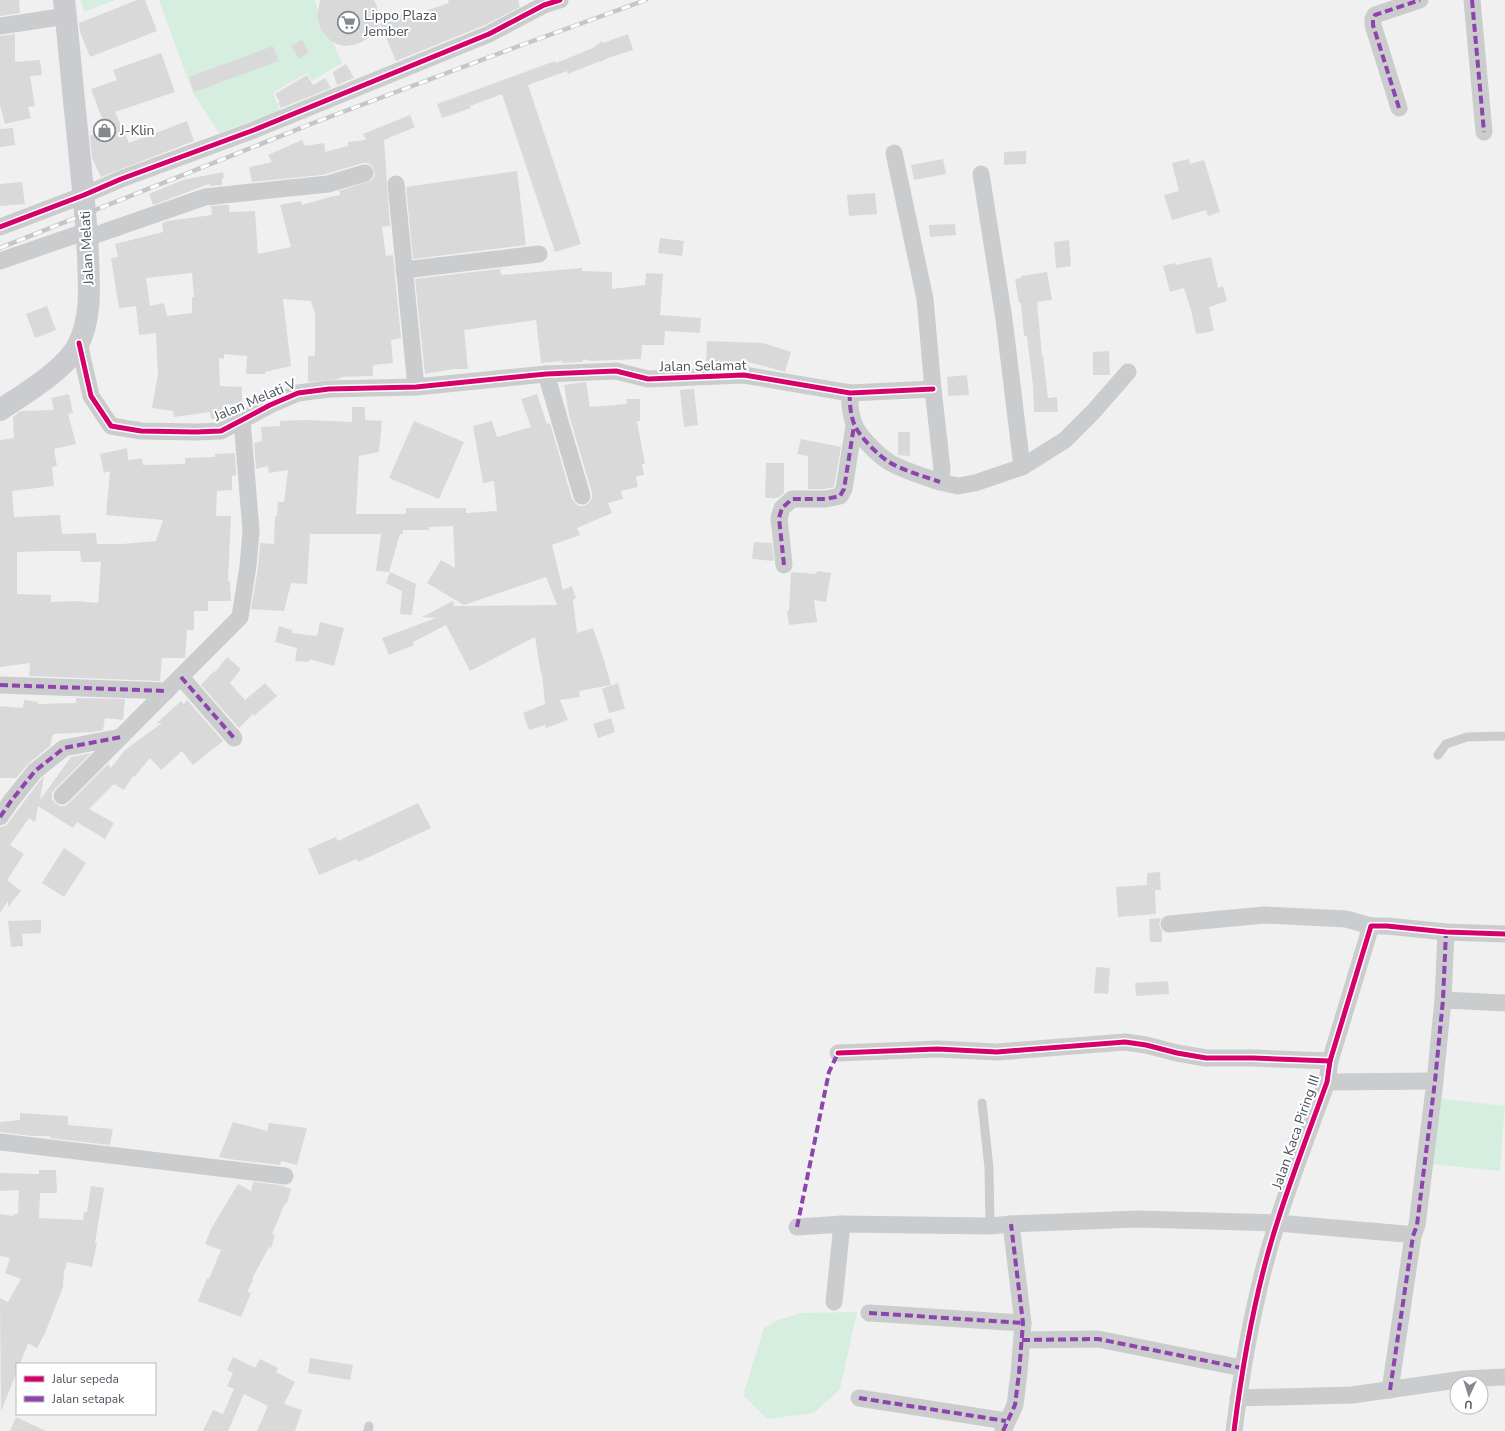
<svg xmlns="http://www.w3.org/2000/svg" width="1505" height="1431" viewBox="0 0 1505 1431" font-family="'Nunito Sans',sans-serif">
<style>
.green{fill:#d6eee0}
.building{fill:#d9d9da;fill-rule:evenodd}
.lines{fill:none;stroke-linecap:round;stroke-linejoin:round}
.service{stroke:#caccce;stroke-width:9}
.minor{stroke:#caccce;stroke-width:17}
.secondary{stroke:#cbcccf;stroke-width:22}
.rail-casing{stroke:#c5c6c8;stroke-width:4.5}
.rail{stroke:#fff;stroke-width:3;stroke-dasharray:9;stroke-linecap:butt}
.quiet{stroke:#8e44ad;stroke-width:4;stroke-dasharray:8 4;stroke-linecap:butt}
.cycleway-casing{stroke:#fff;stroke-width:8}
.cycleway{stroke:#d6006c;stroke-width:5}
.labels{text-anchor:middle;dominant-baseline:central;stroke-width:4;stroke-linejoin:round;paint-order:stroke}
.poi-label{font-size:14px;fill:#48515b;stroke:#fff;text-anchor:start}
.street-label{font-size:14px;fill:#48515b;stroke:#fff}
</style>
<rect width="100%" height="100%" fill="#f0f0f0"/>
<!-- green -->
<g class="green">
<polygon points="81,0 115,0 84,12"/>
<polygon points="159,0 314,0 318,9 317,17 321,30 333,42 342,63 312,81 307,73 273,93 280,111 219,133 193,93"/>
<polygon points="1437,1098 1505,1106 1500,1171 1430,1164"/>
<polygon points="857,1312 840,1389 814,1413 767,1419 743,1395 764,1328 778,1320 801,1313"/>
</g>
<!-- building -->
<g class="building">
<polygon points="0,0 19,0 20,13 0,16"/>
<polygon points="137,0 145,0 157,31 90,57 80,32 79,23"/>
<polygon points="320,0 374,0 377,6 380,29 362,42 354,45 344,46 337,44 331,41 321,30 317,17"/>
<polygon points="448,0 518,0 520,7 485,25 396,61 380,24 414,9 416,14 449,3"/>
<polygon points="15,34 15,62 40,60 42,75 30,76 35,106 28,107 31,118 5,124 0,105 0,36"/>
<polygon points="628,34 633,50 608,58 601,62 600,61 568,74 567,71 528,85 581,244 555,252 502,94 470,106 471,108 442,118 437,104 555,61 556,63 593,48 602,41 603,43"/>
<polygon points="302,40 309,52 299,59 291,46"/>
<polygon points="273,46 279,61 194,92 189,77"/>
<polygon points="161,53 175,92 115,112 129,143 187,121 194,141 101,177 92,158 90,136 106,129 91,89 117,80 113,70"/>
<polygon points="346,64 354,78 337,85 333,72"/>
<polygon points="307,75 313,85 325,78 331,88 281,108 278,103 280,102 275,94"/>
<path d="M 410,115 L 415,127 L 384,140 L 390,226 L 382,227 L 386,256 L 393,255 L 401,338 L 391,340 L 393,363 L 373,365 L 373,376 L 340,377 L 340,379 L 308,382 L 308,356 L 315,356 L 315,314 L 311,301 L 283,299 L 291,366 L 265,372 L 265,374 L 246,374 L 247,356 L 224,354 L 224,359 L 219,358 L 220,386 L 242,387 L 242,405 L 227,404 L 228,416 L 223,419 L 211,419 L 210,412 L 174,417 L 173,411 L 152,408 L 158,374 L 156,333 L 139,335 L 136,306 L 119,308 L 111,258 L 118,257 L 115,244 L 163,232 L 162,223 L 167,221 L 212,215 L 211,206 L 223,205 L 229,205 L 229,212 L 255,211 L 258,254 L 291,247 L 280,205 L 301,201 L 302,205 L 330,197 L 340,195 L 339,191 L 372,180 L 375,175 L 374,170 L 372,166 L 368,163 L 363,163 L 322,175 L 252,182 L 249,167 L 272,162 L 268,155 L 302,140 L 305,146 L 324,143 L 325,152 L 348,146 L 348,142 L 366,140 L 363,134 ZM 192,273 L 194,297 L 192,297 L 192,313 L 167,316 L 164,303 L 150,306 L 146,278 Z"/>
<polygon points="13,128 15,145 0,147 0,129"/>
<polygon points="1026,151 1026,164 1004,165 1004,152"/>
<polygon points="943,159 946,174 914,180 911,165"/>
<polygon points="1189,159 1190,164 1204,160 1220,212 1208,216 1206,210 1172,220 1164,195 1179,191 1172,163"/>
<polygon points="517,171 526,245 413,259 406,187"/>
<polygon points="223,172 224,178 222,178 222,185 210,186 209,184 153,205 149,194 183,180"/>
<polygon points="22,182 25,204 0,206 0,184"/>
<polygon points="875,193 877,214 849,216 847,195"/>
<polygon points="955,224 956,235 930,237 929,225"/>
<polygon points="660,238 684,241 682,256 658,253"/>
<polygon points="1069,240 1071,266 1056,268 1054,242"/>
<polygon points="1211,257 1218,288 1223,286 1227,301 1209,307 1214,331 1196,334 1191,310 1184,288 1170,292 1163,266 1175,263 1176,265"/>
<polygon points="506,268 500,270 501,275 582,268 582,271 612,272 612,289 645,285 646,273 663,274 660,315 701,318 700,333 665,331 664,345 642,345 641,359 591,361 583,359 583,362 562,363 562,361 541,363 536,320 464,330 468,369 454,369 425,374 415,279"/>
<polygon points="1047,272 1052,300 1037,302 1042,356 1043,356 1048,398 1057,397 1058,412 1034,412 1033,386 1027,336 1024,336 1021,303 1019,303 1015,279 1021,278 1021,276"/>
<polygon points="47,306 56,330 35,338 26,314"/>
<polygon points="707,341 763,343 791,352 785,372 749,362 749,366 706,367"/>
<polygon points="1109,351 1110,375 1093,375 1093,352"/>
<polygon points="967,375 969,395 948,396 947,377"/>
<polygon points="586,382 590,407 627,404 626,399 640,399 640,421 637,421 645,464 642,464 644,475 636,476 638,487 621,491 623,499 608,503 612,513 577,528 580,535 552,545 563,590 572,586 576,598 573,600 577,633 593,628 604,660 611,685 579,691 580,697 560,700 568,720 546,728 545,725 529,730 523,713 545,704 542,674 541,674 535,637 470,671 446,625 413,642 414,645 389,655 382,638 436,618 422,617 453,601 454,606 557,605 546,577 464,605 427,583 441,560 455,568 453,526 429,527 429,530 403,530 403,534 400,534 389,572 376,571 381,534 310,534 307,584 291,583 284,611 251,609 258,568 260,543 274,544 275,516 277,516 278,502 284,502 288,470 269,473 268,466 256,469 254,443 262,441 261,427 280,426 280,421 308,420 352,422 352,407 365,407 365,420 382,421 379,452 359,456 356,514 406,514 406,508 466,508 466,513 497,511 494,481 483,483 473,426 492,421 497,437 531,427 521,399 537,394 547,424 550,423 572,499 575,503 579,506 584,506 589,503 592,498 592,493 569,415 564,385"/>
<polygon points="694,389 698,425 684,427 680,390"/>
<path d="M 69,394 L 73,413 L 68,414 L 76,444 L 54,449 L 57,466 L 52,467 L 54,486 L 12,491 L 14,517 L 60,515 L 62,534 L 96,533 L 97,544 L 122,544 L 156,541 L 163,520 L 106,515 L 110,471 L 104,473 L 100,454 L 127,448 L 128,460 L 142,458 L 143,465 L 185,464 L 185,458 L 215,457 L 215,454 L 235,453 L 236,475 L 232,476 L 232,490 L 217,491 L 216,516 L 231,516 L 228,581 L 230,581 L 231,601 L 208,601 L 208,611 L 194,611 L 194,630 L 187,630 L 185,658 L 162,658 L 160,681 L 29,676 L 30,663 L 0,667 L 0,440 L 14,438 L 13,417 L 21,411 L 54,410 L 51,398 ZM 49,551 L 80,551 L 81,562 L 101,562 L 98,603 L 76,601 L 51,602 L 51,595 L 17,594 L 17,552 Z"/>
<polygon points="414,421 464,442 439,499 389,478"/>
<polygon points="898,432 910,432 910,456 898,455"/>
<polygon points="801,439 841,447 834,487 825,489 808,489 808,456 797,454"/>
<polygon points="766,463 784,463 784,493 778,498 765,498"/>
<polygon points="754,542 772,543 774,561 752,559"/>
<polygon points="817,571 831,573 826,602 814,600 817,622 789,625 787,611 789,611 791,572 816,574"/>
<polygon points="390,572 416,584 412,615 400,614 402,591 386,583"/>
<polygon points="320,622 344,628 334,666 309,659 309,662 295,661 297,648 275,642 279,626 292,630 292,633 317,636"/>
<polygon points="227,657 241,669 230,683 245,700 265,683 277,696 254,716 253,714 239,728 201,685 214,671 215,672"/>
<polygon points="618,683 625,709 609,713 602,689"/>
<polygon points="76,698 125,699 123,720 105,718 103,730 94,732 53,734 50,746 29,763 16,778 0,778 0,706 23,708 24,700 38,702 38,704 76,703"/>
<polygon points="187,700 223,741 193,765 182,751 161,770 150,758 134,777 133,776 124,790 114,784 89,809 114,823 105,839 77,822 73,828 38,806 35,822 29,818 10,845 24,854 7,880 21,891 8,907 8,901 0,913 0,827 5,826 8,823 42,778 44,776 40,800 71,757 91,753 55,789 52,793 52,799 55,803 60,806 65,806 69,803 108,764 111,768 125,750 162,723 157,723 181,701 184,704"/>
<polygon points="611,718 615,732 598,738 593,724"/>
<polygon points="418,803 431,828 358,862 357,859 319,875 308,849 336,837 338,841"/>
<polygon points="64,848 86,863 64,897 42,883"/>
<polygon points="1160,872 1161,890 1155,890 1156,914 1118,917 1116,887 1147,885 1147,873"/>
<polygon points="1161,918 1159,925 1162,931 1162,942 1150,942 1149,919"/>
<polygon points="41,920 41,933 22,934 23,946 11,947 8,921"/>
<polygon points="1096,967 1110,968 1108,994 1094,993"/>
<polygon points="1168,981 1169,994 1136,996 1135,983"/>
<polygon points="20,1113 68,1116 68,1125 113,1129 110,1145 50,1138 50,1136 32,1136 0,1132 0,1122 20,1120"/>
<polygon points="233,1122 267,1131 269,1123 307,1128 297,1165 281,1161 280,1165 236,1160 219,1157"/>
<polygon points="39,1170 56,1170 57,1193 40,1193 39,1218 83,1220 84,1212 87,1212 91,1186 104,1188 95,1243 97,1243 92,1267 67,1262 65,1270 64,1270 63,1287 45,1333 37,1348 28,1343 20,1364 17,1364 17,1371 1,1412 0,1298 8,1302 21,1279 5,1273 10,1258 0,1256 0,1214 13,1216 14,1214 18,1214 19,1190 0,1191 0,1173 39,1174"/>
<polygon points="253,1182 280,1185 291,1189 287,1203 285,1203 272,1234 275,1235 271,1248 269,1247 252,1279 253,1280 247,1292 251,1293 241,1317 198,1301 207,1278 209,1279 221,1250 205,1244 211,1229 238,1184 251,1191"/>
<polygon points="233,1357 255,1368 260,1359 278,1368 276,1372 295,1382 284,1404 302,1410 295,1431 257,1431 268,1406 244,1394 228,1431 203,1431 213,1410 223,1414 234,1389 227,1386 233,1373 227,1370"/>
<polygon points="310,1358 353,1365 350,1380 308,1373"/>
<polygon points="16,1417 46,1431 10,1431"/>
</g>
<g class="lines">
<!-- service -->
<g class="service">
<polyline points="1438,755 1446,744 1467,737 1505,736"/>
<polyline points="982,1103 989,1168 990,1226"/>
<polyline points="368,1431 369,1426"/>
</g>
<!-- minor -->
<g class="minor">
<polyline points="1472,0 1484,132"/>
<polyline points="0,26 66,16"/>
<polyline points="1399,108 1373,25 1373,19 1375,15 1420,0"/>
<polyline points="894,153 925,299 933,389 942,469 940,482 958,486 975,483 1022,467 1065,440 1093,412 1128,372"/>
<polyline points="981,174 1004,319 1022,467"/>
<polyline points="396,184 416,387"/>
<polyline points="0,227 84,195 121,179 254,130 489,34 544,5 560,0"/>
<polyline points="87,238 205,197 328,184 365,173"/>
<polyline points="0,261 87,231"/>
<polyline points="404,270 539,254"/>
<polyline points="79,343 91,396 111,426 141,431 196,432 221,431 242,420 270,405 298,393 329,389 416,387 546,374 616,371 648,379 744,375 850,393 933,389"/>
<polyline points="546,374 582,496"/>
<path d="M 850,393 C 849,402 851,418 855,426 C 860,437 878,455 889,462 C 904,471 923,476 940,482"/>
<polyline points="784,565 779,518 782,508 792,499 826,499 840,496 844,489 854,426"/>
<polyline points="181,677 234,738"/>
<polyline points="0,685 167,691"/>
<polyline points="62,796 240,617 248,566 251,531 242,420"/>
<polyline points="0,817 11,801 35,771 64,748 121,737"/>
<polyline points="1169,924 1264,915 1346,919 1371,926"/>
<polyline points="1443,1000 1505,1003"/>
<polyline points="838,1053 937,1049 997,1052 1125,1042 1146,1045 1177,1053 1206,1058 1253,1058 1330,1061"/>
<polyline points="1327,1082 1435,1081"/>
<polyline points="0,1142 285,1176"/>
<polyline points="797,1227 842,1224 990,1226 1011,1224 1138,1219 1277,1223 1405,1234 1413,1236"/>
<polyline points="834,1302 842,1224"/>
<polyline points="869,1313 1023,1323"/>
<polyline points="1022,1340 1098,1339 1242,1368"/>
<polyline points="1390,1390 1413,1236 1417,1225 1435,1081 1443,1000 1446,932"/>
<polyline points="859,1398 1006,1421"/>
<polyline points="1238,1398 1352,1395 1464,1379 1505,1377"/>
<polyline points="1003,1431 1015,1405 1019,1373 1023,1323 1011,1224"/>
<path d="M 1234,1431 C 1243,1360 1255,1291 1277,1223 C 1292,1175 1310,1129 1327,1082 L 1330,1061 L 1371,926 L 1387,926 L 1446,932 L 1505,934"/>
</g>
<!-- secondary -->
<path class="secondary" d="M 0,410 C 24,394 65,370 78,345 C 92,317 89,286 88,256 C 86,213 81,172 77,129 C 72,86 69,43 64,0"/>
<defs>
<polyline id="rail" points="0,248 316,122 519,46 646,0"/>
</defs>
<!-- rail casing -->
<use href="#rail" class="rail-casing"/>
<!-- rail -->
<use href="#rail" class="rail"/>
<!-- quiet -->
<g class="quiet">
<polyline points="1472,0 1484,132"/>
<polyline points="1399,108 1373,25 1373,19 1375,15 1420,0"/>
<path d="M 850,393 C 849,402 851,418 855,426 C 860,437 878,455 889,462 C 904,471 923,476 940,482"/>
<polyline points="784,565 779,518 782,508 792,499 826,499 840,496 844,489 854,426"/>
<polyline points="181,677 234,738"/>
<polyline points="0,685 167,691"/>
<polyline points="0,817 11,801 35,771 64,748 121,737"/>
<polyline points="797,1227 829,1072 838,1053"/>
<polyline points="869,1313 1023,1323"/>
<polyline points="1022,1340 1098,1339 1242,1368"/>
<polyline points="1390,1390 1413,1236 1417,1225 1435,1081 1443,1000 1446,932"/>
<polyline points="859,1398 1006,1421"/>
<polyline points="1003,1431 1015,1405 1019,1373 1023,1323 1011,1224"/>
</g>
<defs>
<g id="cycleway">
<polyline points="0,227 84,195 121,179 254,130 489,34 544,5 560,0"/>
<polyline points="79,343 91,396 111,426 141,431 196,432 221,431 242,420 270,405 298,393 329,389 416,387 546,374 616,371 648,379 744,375 850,393 933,389"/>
<polyline points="838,1053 937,1049 997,1052 1125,1042 1146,1045 1177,1053 1206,1058 1253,1058 1330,1061"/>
<path d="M 1234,1431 C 1243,1360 1255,1291 1277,1223 C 1292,1175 1310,1129 1327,1082 L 1330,1061 L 1371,926 L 1387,926 L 1446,932 L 1505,934"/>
</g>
</defs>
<!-- cycleway casing -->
<use href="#cycleway" class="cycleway-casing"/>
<!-- cycleway -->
<use href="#cycleway" class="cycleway"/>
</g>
<!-- icons -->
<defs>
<symbol id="supermarket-ring" viewBox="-11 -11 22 22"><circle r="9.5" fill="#fff" stroke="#83898f" stroke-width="1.5"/><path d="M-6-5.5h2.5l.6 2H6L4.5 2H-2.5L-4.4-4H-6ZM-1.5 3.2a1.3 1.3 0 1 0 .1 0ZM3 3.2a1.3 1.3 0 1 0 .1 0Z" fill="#83898f"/></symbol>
<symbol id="shop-ring" viewBox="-11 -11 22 22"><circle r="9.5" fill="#fff" stroke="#83898f" stroke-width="1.5"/><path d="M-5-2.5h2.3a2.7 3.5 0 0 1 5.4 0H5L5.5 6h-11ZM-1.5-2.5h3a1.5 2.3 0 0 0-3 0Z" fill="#83898f"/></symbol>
</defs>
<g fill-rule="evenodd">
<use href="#supermarket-ring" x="336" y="10" width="25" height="25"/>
<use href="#shop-ring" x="92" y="118" width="25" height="25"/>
</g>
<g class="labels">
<!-- poi labels -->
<g class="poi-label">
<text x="364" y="15">Lippo Plaza<tspan x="364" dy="16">Jember</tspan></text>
<text x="120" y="130">J-Klin</text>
</g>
<!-- street labels -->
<g class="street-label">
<text transform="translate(87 248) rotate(-93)">Jalan Melati</text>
<text transform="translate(703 366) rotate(-1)">Jalan Selamat</text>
<text transform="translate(255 400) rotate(-23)">Jalan Melati V</text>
<text transform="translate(1296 1132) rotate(-71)">Jalan Kaca Piring III</text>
</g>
</g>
<!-- legend -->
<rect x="16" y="1363" width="140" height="52" fill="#ffffff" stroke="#b6b9bd"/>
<rect x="24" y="1376" width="20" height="6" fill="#d6006c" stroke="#b6b9bd"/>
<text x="52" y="1383" font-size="12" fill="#48515b">Jalur sepeda</text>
<rect x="24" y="1396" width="20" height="6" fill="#8e44ad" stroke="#b6b9bd"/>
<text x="52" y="1403" font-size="12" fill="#48515b">Jalan setapak</text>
<!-- north arrow -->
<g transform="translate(1469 1395) rotate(184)"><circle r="19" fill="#ffffff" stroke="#b6b9bd"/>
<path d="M0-3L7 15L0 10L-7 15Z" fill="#83898f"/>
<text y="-6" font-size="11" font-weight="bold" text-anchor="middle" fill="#48515b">U</text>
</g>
</svg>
